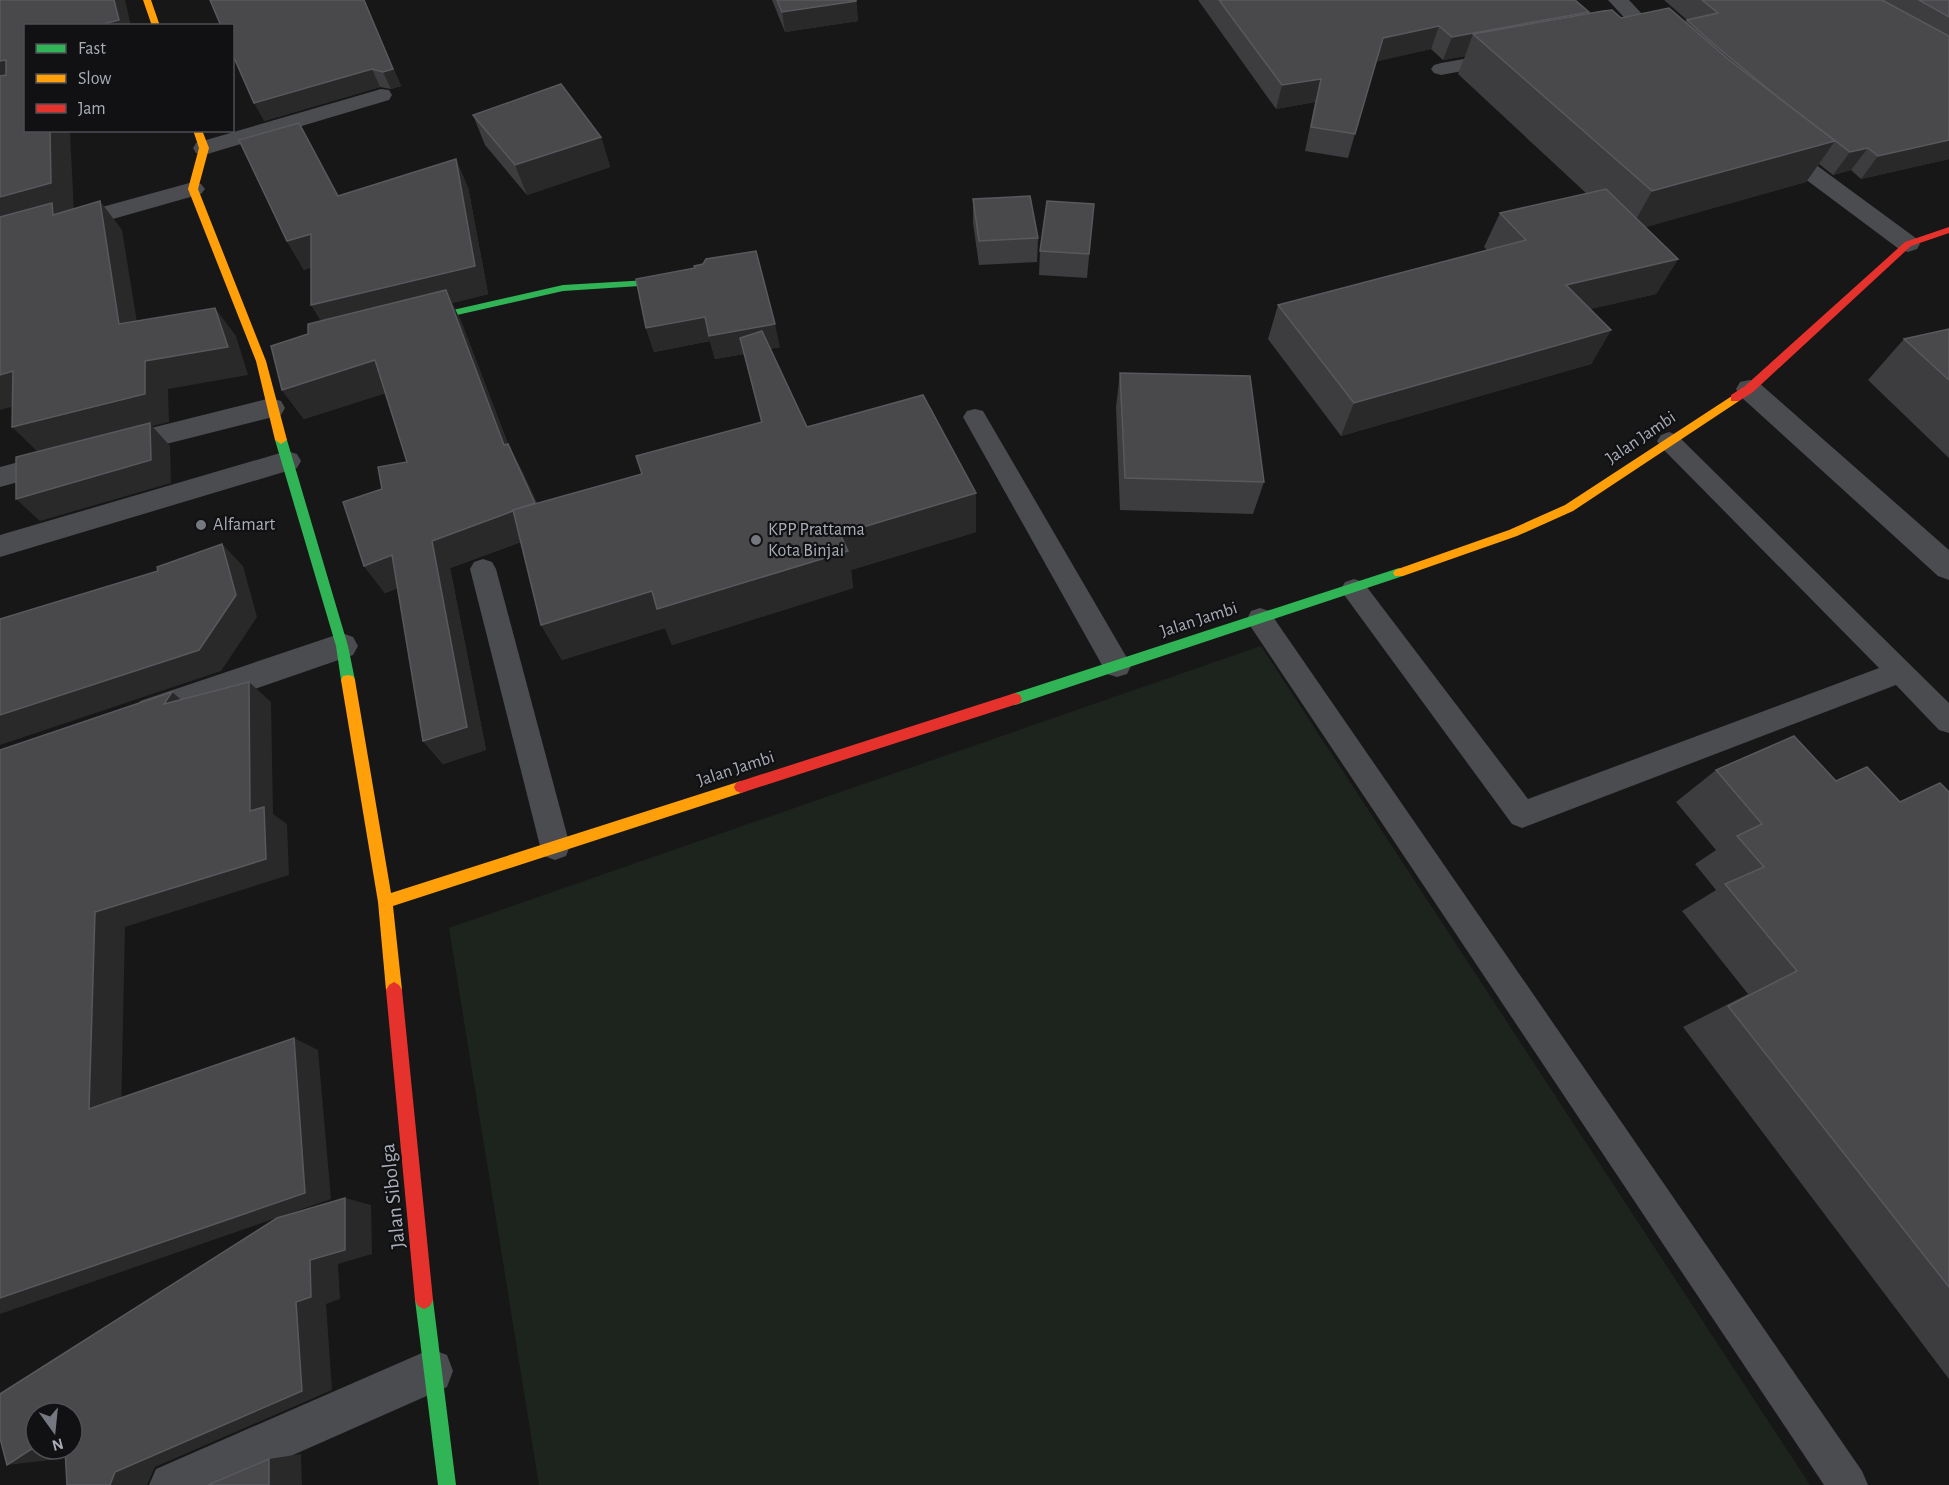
<svg xmlns="http://www.w3.org/2000/svg" width="1949" height="1485" viewBox="0 0 1949 1485" font-family="'Alegreya Sans',sans-serif">
<style>
.green{fill:#1d241e}
.lines{fill:none;stroke-linecap:round;stroke-linejoin:round}
.lane{fill:#4b4c50;fill-rule:evenodd}
.street{fill:#4b4c50;fill-rule:evenodd}
.fast{fill:#30b455;fill-rule:evenodd}
.slow{fill:#ff9f0a;fill-rule:evenodd}
.jam{fill:#e5322d;fill-rule:evenodd}
.wall{fill:#3d3d3f}
.shaded-wall{fill:#29292a}
.building{fill:#49494c;stroke:#58595d;stroke-width:1.5}
.poi-dot{fill:#757880;stroke:#111113;stroke-width:2}
.labels{text-anchor:middle;dominant-baseline:central;stroke-width:4.5;stroke-linejoin:round;paint-order:stroke}
.street-label{font-size:18px;fill:#a8adb8;stroke:#111113}
.poi-label{font-size:18px;fill:#a8adb8;stroke:#111113;text-anchor:start}
.near-street-label{font-size:21px;fill:#a8adb8;stroke:#111113}
</style>
<rect width="100%" height="100%" fill="#171717"/>
<!-- green -->
<polygon class="green" points="1261,646 1810,1485 539,1485 449,928"/>
<g class="lines">
<!-- lane -->
<g class="lane">
<polygon points="975,409 983,411 1127,658 1131,666 1127,674 1117,677 1107,674 963,417 967,411"/>
<polygon points="1669,432 1677,435 1949,703 1949,733 1939,730 1896,685 1522,828 1512,824 1345,596 1341,589 1345,582 1354,579 1363,582 1528,799 1879,668 1661,447 1657,441 1661,435"/>
<polygon points="483,559 492,562 496,569 570,846 566,856 555,860 544,856 540,846 470,569 474,562"/>
<polygon points="1260,608 1269,611 1862,1471 1868,1485 1824,1485 1251,627 1247,619 1251,611"/>
</g>
<!-- street -->
<g class="street">
<polygon points="1608,0 1629,0 1670,44 1673,48 1670,52 1656,52"/>
<polygon points="1504,52 1511,54 1514,58 1511,62 1441,75 1434,73 1431,69 1434,65 1441,63"/>
<polygon points="381,89 389,90 392,95 389,100 204,155 196,153 193,148 196,143"/>
<polygon points="1777,140 1785,142 1917,239 1920,244 1917,249 1908,252 1899,249 1769,152 1766,147 1769,142"/>
<polygon points="193,182 201,184 205,189 201,194 0,251 0,235"/>
<polygon points="1749,380 1758,382 1949,550 1949,580 1938,576 1740,396 1736,389 1740,382"/>
<polygon points="271,398 281,401 285,408 281,415 119,456 109,453 105,446 109,439 119,436"/>
<polygon points="60,451 70,454 74,461 70,468 0,487 0,467"/>
<polygon points="287,451 297,454 301,461 297,468 0,557 0,535"/>
<polygon points="342,633 353,637 358,646 353,655 151,725 140,721 135,711 140,701"/>
<polygon points="431,1349 447,1355 453,1371 447,1387 225,1485 149,1485 156,1469"/>
</g>
<!-- fast -->
<g class="fast">
<polygon points="682,278 686,279 686,283 563,291 413,325 408,322 413,319 563,285"/>
<polygon points="281,436 287,440 348,646 355,680 353,684 343,684 341,680 336,646 275,440"/>
<polygon points="1399,568 1405,573 1403,576 1015,705 1010,703 1008,699 1010,695 1015,693"/>
<polygon points="424,1291 430,1294 433,1300 456,1485 438,1485 415,1300 418,1294"/>
</g>
<!-- slow -->
<g class="slow">
<polygon points="143,0 151,0 160,26 152,26"/>
<polygon points="193,130 202,130 209,148 198,189 266,361 287,440 281,444 275,440 256,361 188,189 199,148"/>
<polygon points="1735,394 1740,398 1739,401 1573,511 1517,536 1403,576 1395,576 1393,573 1395,570 1509,530 1565,505"/>
<polygon points="348,675 353,676 355,680 391,893 741,781 746,783 748,787 746,791 741,793 393,906 402,990 399,995 394,998 389,995 386,990 378,902 341,680 343,676"/>
</g>
<!-- jam -->
<g class="jam">
<polygon points="1949,227 1949,233 1911,246 1753,392 1739,401 1731,401 1731,395 1745,386 1905,242"/>
<polygon points="1015,693 1020,695 1022,699 1020,703 741,793 736,791 734,787 736,783 741,781"/>
<polygon points="394,982 399,985 402,990 433,1300 430,1306 424,1309 418,1306 415,1300 386,990 389,985"/>
</g>
</g>
<!-- wall -->
<g class="wall">
<polygon points="364,0 401,86 391,89 380,87 264,121"/>
<polygon points="772,0 856,0 858,21 785,32"/>
<polygon points="1198,0 1575,0 1588,14 1621,18 1685,22 1687,20 1664,0 1949,0 1949,159 1861,179 1851,170 1833,175 1819,164 1806,182 1645,227 1678,259 1656,294 1590,309 1611,330 1591,364 1341,436 1268,339 1278,305 1487,250 1484,247 1500,213 1587,194 1458,74 1465,56 1443,60 1431,49 1376,61 1348,158 1305,151 1315,102 1276,109"/>
<polygon points="473,115 601,137 610,167 527,195 485,145"/>
<polygon points="468,187 488,294 452,303 461,321 508,444 523,473 537,503 642,474 761,422 744,354 715,359 710,341 654,352 646,328 780,347 770,349 807,427 976,532 851,570 853,588 672,645 665,628 562,660 541,625 521,542 450,568 486,750 443,764 423,741 398,588 385,593 364,566 382,489 407,462 385,393 304,419 282,390 308,334 321,321 311,267 304,270 287,241"/>
<polygon points="973,199 1038,238 1037,262 979,265 973,223"/>
<polygon points="1094,204 1087,278 1039,275 1040,251"/>
<polygon points="1949,329 1949,458 1868,380 1904,339"/>
<polygon points="1120,373 1264,482 1253,514 1120,510 1116,407"/>
<polygon points="1716,770 1836,781 1900,802 1949,792 1949,1379 1683,1027 1748,994 1682,911 1716,890 1695,864 1716,850 1676,802"/>
</g>
<!-- shaded-wall -->
<g class="shaded-wall">
<polygon points="114,0 125,0 131,26 96,26"/>
<polygon points="364,0 401,86 391,89 383,72"/>
<polygon points="856,1 858,21 785,32 782,12"/>
<polygon points="1589,12 1578,36 1473,34 1465,56 1443,60 1452,37"/>
<polygon points="1439,26 1431,49 1375,62 1383,38"/>
<polygon points="6,60 26,87 0,95 0,61"/>
<polygon points="372,69 380,87 264,121 254,103"/>
<polygon points="1321,79 1315,102 1276,109 1282,85"/>
<polygon points="50,130 75,130 70,132 74,212 0,233 0,197"/>
<polygon points="601,137 610,167 527,195 515,165"/>
<polygon points="1949,140 1949,159 1861,179 1878,156"/>
<polygon points="1835,141 1806,182 1629,232 1652,191"/>
<polygon points="1868,148 1851,170 1833,175 1850,152"/>
<polygon points="456,159 468,187 488,294 452,303 461,321 519,474 504,445 451,303 328,333 311,305"/>
<polygon points="100,201 122,230 142,353 119,324"/>
<polygon points="311,234 328,262 304,270 287,241"/>
<polygon points="1678,259 1656,294 1548,319 1566,285"/>
<polygon points="215,308 236,336 248,375 168,389 169,422 152,426 170,446 171,483 40,521 16,499 40,454 12,427 145,361"/>
<polygon points="705,317 775,324 780,347 744,354 740,338 744,354 715,359 710,341 654,352 646,328"/>
<polygon points="1611,330 1591,364 1341,436 1354,403"/>
<polygon points="375,360 393,391 304,419 282,390"/>
<polygon points="13,371 40,399 0,410 0,375"/>
<polygon points="508,444 523,473 550,531 450,568 486,750 443,764 423,741 432,541"/>
<polygon points="976,493 976,532 851,570 853,588 672,645 665,628 562,660 541,625"/>
<polygon points="222,544 243,566 257,617 221,671 0,745 0,715"/>
<polygon points="392,555 412,583 385,593 364,566"/>
<polygon points="249,682 271,702 273,814 287,824 289,875 125,927 121,1118 89,1109 95,912 250,811"/>
<polygon points="172,692 196,712 164,704"/>
<polygon points="294,1038 318,1050 331,1199 0,1314 0,1298"/>
<polygon points="345,1198 371,1205 372,1254 338,1264 340,1299 326,1304 332,1390 155,1467 147,1485 110,1485 115,1472 296,1302 310,1260"/>
<polygon points="36,1446 36,1449 69,1449 51,1460 7,1465"/>
<polygon points="301,1454 302,1485 269,1485 269,1459"/>
</g>
<!-- building -->
<g class="building">
<polygon points="0,0 114,0 119,20 96,26 26,26 26,130 50,130 51,183 0,197 0,76 6,75 6,60 0,61"/>
<polygon points="210,0 364,0 393,69 383,72 372,69 254,103 232,53 232,26 221,26"/>
<polygon points="777,0 856,0 856,1 782,12"/>
<polygon points="1219,0 1575,0 1589,12 1452,37 1439,26 1383,38 1355,134 1311,127 1321,79 1282,85"/>
<polygon points="1702,0 1882,0 1949,36 1949,140 1878,156 1868,148 1850,152 1778,97 1710,41 1687,20 1718,13"/>
<polygon points="1919,0 1949,0 1949,17"/>
<polygon points="1669,8 1728,59 1835,141 1652,191 1473,34 1603,11 1612,10 1621,18"/>
<polygon points="561,84 601,137 515,165 473,115"/>
<polygon points="299,123 338,196 456,159 475,266 311,305 311,234 287,241 239,140"/>
<polygon points="1606,189 1678,259 1566,285 1611,330 1354,403 1278,305 1526,240 1500,213"/>
<polygon points="1030,196 1038,238 979,241 973,199"/>
<polygon points="100,201 119,324 215,308 228,347 145,361 145,394 12,427 13,371 0,375 0,217 52,203 53,215"/>
<polygon points="1047,201 1094,204 1089,254 1040,251"/>
<polygon points="756,251 775,324 709,336 705,317 646,328 636,279 695,268 694,266 703,264 706,259"/>
<polygon points="446,290 504,445 508,444 535,503 513,510 513,511 432,541 467,727 423,741 392,555 364,566 343,502 382,489 378,467 407,462 375,360 282,390 271,346 308,334 308,324"/>
<polygon points="1949,329 1949,380 1904,339"/>
<polygon points="762,331 807,427 923,395 976,493 840,534 848,551 657,609 652,591 541,625 513,510 642,474 636,456 762,422 740,338"/>
<polygon points="1120,373 1250,376 1264,482 1125,478"/>
<polygon points="150,423 151,460 16,499 16,457"/>
<polygon points="222,544 236,595 199,650 0,715 0,619 158,571 157,567"/>
<polygon points="249,682 250,811 264,807 266,859 95,912 89,1109 294,1038 305,1193 0,1298 0,750 172,692 164,704"/>
<polygon points="1794,736 1836,781 1867,767 1900,802 1940,783 1949,792 1949,1287 1728,1006 1797,971 1725,884 1764,867 1737,836 1762,824 1716,770"/>
<polygon points="345,1198 345,1250 310,1260 311,1297 296,1302 302,1391 115,1472 110,1485 67,1485 65,1449 72,1449 72,1413 36,1413 36,1446 7,1465 0,1438 0,1394 277,1218"/>
<polygon points="269,1459 269,1485 208,1485"/>
</g>
<!-- markers -->
<g class="poi-dot">
<circle cx="201" cy="525" r="6"/>
<circle cx="756" cy="540" r="6"/>
</g>
<g class="labels">
<!-- street labels -->
<g class="street-label">
<text transform="translate(1641 438) rotate(-34)">Jalan Jambi</text>
<text transform="translate(1199 620) rotate(-18)">Jalan Jambi</text>
<text transform="translate(736 769) rotate(-18)">Jalan Jambi</text>
</g>
<!-- poi labels -->
<g class="poi-label">
<text x="213" y="525">Alfamart</text>
<text x="768" y="530">KPP Prattama<tspan x="768" dy="21">Kota Binjai</tspan></text>
</g>
<!-- near-street labels -->
<g class="near-street-label">
<text transform="translate(393 1196) rotate(-96)">Jalan Sibolga</text>
</g>
</g>
<!-- legend -->
<rect x="24" y="24" width="210" height="108" fill="#111113" stroke="#4d4f55" stroke-width="1.5"/>
<rect x="36" y="44" width="30" height="9" fill="#30b455" stroke="#4d4f55" stroke-width="1.5"/>
<text x="78" y="54" font-size="18" fill="#a8adb8">Fast</text>
<rect x="36" y="74" width="30" height="9" fill="#ff9f0a" stroke="#4d4f55" stroke-width="1.5"/>
<text x="78" y="84" font-size="18" fill="#a8adb8">Slow</text>
<rect x="36" y="104" width="30" height="9" fill="#e5322d" stroke="#4d4f55" stroke-width="1.5"/>
<text x="78" y="114" font-size="18" fill="#a8adb8">Jam</text>
<!-- north arrow -->
<g transform="translate(54 1431) rotate(165)"><circle r="28" fill="#111113" stroke="#4d4f55" stroke-width="1.5"/>
<path d="M0-4.5L10 22L0 15L-10 22Z" fill="#757880"/>
<text y="-9" font-size="16" font-weight="bold" text-anchor="middle" fill="#a8adb8">N</text>
</g>
</svg>
